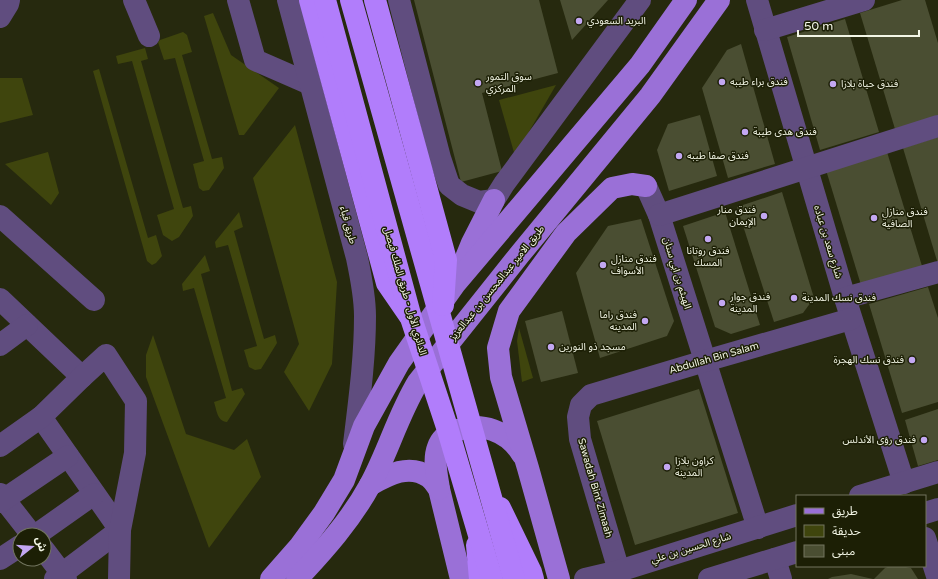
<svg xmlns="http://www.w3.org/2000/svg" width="938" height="579" viewBox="0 0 938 579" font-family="'Varela Round','Noto Sans Arabic',sans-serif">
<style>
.green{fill:#3f450d}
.building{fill:#4a4e32}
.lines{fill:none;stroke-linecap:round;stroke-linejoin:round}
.minor{stroke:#604d7f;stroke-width:22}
.major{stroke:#9a70d7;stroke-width:22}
.highway{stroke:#b17dfb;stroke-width:22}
.highway-bridge{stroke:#b17dfb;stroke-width:22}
.poi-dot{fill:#c3a7f2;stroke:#1c1f05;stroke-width:1.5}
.labels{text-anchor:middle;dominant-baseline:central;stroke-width:3;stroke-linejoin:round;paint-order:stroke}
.poi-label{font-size:10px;fill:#f3f6e6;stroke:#1c1f05;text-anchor:start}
.street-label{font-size:10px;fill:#f3f6e6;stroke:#1c1f05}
</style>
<rect width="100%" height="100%" fill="#26290e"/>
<!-- green -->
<g class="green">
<polygon points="213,13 231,55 279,88 244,135 239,135 204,16"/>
<polygon points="183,32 187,35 192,52 182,55 212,159 222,157 224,168 209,190 203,191 199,188 193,164 204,161 175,58 164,60 158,42 160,40"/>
<polygon points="145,48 148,59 141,61 183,208 191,206 193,216 179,237 172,241 163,235 157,215 174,209 132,61 118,64 116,56"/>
<polygon points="99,69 148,238 156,235 162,256 156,263 152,265 147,261 93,71"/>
<polygon points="0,78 22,78 33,115 0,123"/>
<polygon points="556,85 515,156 499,100"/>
<polygon points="295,125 337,282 332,364 309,411 284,372 299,344 253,178"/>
<polygon points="48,152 59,193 51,205 5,164"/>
<polygon points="239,212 243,227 234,231 264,339 275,335 277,343 261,369 255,370 249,367 244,350 257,346 228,245 216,248 215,242"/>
<path d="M 205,255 L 210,271 L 201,274 L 232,391 L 242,388 L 245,394 L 227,422 C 217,421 217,411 214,402 L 226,398 L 194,288 L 183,291 L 182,284 Z"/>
<polygon points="519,328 533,378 522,382 517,341"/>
<polygon points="153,335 186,434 234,450 247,439 261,477 209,548 146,377 146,355"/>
</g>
<!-- building -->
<g class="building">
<polygon points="414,0 539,0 558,73 482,93 502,171 461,182"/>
<polygon points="560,0 608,0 572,40"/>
<polygon points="902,0 925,0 938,43 938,116 895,129 860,13"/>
<polygon points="845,19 879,132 820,150 787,37"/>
<polygon points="741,44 775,164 728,178 702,88 727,50"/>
<polygon points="700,115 717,176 669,191 657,150 668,124"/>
<polygon points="938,137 938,264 903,148"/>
<polygon points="887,152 922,266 861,285 826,170"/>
<polygon points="782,192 814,298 803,313 774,322 737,207"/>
<polygon points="725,212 760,325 731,334 715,327 683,226"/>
<polygon points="641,219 674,321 667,336 600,358 576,273 608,226"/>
<polygon points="928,287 938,318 938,402 902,413 869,304"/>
<polygon points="562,311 578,373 541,382 525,321"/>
<polygon points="699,389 738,513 635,545 597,421"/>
<polygon points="938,409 938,460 918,466 905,420"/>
<polygon points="890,566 901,566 911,568 918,579 874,579 885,568"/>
<polygon points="851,574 873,579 828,579 832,577"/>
</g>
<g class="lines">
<!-- minor -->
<g class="minor">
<polyline points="134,0 149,36"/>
<polyline points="238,0 255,60 310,84"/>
<path d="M 288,0 L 357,258 C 361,277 365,297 365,316 C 365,359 359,402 354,444"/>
<polyline points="399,0 440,158 449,185 462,195 479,202 494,200 504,184 640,0"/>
<polyline points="757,0 845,298 904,483"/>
<polyline points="0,17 8,4 9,0"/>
<polyline points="765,30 864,0"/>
<polyline points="646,186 659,215 758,528"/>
<polyline points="659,215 938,126"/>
<polyline points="0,216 94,300"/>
<polyline points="845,298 938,272"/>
<polyline points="0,299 82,377"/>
<polyline points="0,345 27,325"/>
<polyline points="41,417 120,530 55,579"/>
<polyline points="0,446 41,417 82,377 106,355 136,401 135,453 120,530 119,579"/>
<polyline points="0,494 32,535"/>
<polyline points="860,496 938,472"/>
<polyline points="0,502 68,456"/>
<polyline points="925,513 938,509"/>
<polyline points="36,535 94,494"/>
<polyline points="925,538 938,579"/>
<polyline points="44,550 66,579"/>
<polyline points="0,559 20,546"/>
<polyline points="775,559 781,579"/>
<polyline points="619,571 580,439 578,417 581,405 591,395 705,361 851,319"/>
<polyline points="585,579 619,571 797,515"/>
<polyline points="709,579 797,552"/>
</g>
<!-- major -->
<g class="major">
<polyline points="463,265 472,243 494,200"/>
<path d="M 370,485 C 388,475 409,463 429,477 C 433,480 436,485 439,489 L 461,579"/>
<path d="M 439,489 C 437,475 433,460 438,447 C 441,438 447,434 455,431 C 481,421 508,431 522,454"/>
<polyline points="271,579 300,546 324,513 344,480 364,426 399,363 455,284 640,65 686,0"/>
<path d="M 297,579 C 324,550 351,520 370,485 C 388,452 398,415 418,382 L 520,254 L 650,96 L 719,0"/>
<polyline points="559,579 528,468 501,377 498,348 509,311 566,233 612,188 632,184 646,186"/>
</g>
<!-- highway -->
<g class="highway">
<polyline points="310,0 387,283 409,315"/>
<polyline points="500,508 531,572 533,579"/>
<polyline points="477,545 480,579"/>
</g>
<!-- highway-bridge -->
<g class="highway-bridge">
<polyline points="325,0 411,318 447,427 492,579"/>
<polyline points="351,0 514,579"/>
<polyline points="375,0 446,260 443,305"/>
</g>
</g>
<!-- markers -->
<g class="poi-dot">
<circle cx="579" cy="21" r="4"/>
<circle cx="722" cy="82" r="4"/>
<circle cx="478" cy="83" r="4"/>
<circle cx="833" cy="84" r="4"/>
<circle cx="745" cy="132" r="4"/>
<circle cx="679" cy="156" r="4"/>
<circle cx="764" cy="216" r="4"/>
<circle cx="874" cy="218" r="4"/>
<circle cx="708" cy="239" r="4"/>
<circle cx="603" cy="265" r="4"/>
<circle cx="794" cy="298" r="4"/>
<circle cx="722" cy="303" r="4"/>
<circle cx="645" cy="321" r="4"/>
<circle cx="551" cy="347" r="4"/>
<circle cx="912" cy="360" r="4"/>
<circle cx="924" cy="440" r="4"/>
<circle cx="667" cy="467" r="4"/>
</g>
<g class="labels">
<!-- poi labels -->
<g class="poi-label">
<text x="587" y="21">البريد السعودي</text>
<text x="486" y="77">سوق التمور<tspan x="486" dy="12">المركزي</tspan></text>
<text x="730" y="82">فندق براء طيبه</text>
<text x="841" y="84">فندق حیاة بلازا</text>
<text x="753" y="132">فندق هدى طيبة</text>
<text x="687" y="156">فندق صفا طيبه</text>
<text x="756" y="210" text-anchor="end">فندق منار<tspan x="756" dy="12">الإيمان</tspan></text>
<text x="882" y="212">فندق منازل<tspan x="882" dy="12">الصافية</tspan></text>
<text x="708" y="251" text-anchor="middle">فندق روتانا<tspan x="708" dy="12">المسك</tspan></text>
<text x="611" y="259">فندق منازل<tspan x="611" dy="12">الأسواف</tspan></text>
<text x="730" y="297">فندق جوار<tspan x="730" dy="12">المدينة</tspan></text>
<text x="802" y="298">فندق نسك المدينة</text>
<text x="637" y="315" text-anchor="end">فندق راما<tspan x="637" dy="12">المدينه</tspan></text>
<text x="559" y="347">مسجد ذو النورين</text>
<text x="904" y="360" text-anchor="end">فندق نسك الهجرة</text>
<text x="916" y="440" text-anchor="end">فندق رؤى الأندلس</text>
<text x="675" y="461">كراون بلازا<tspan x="675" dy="12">المدينة</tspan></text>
</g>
<!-- street labels -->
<g class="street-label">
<text transform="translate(348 225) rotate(75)">طريق قباء</text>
<text transform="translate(828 242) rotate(73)">شارع سعد بن عباده</text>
<text transform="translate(677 273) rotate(73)">الهيثم بن ابي سنان</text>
<text transform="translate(497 283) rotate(-51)">طريق الامير عبدالمحسن بن عبدالعزيز</text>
<text transform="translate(405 291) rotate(74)">الدائري الأول - طريق الملك فيصل</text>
<text transform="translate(714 358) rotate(-16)">Abdullah Bin Salam</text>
<text transform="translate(595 488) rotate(74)">Sawadah Bint Zimaah</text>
<text transform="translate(691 548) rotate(-17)">شارع الحسين بن علي</text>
</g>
</g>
<!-- legend -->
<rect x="796" y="495" width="130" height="72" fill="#1c1f05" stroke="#72755f"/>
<rect x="804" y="508" width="20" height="6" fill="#9a70d7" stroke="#72755f"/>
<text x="832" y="515" font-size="12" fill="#f3f6e6">طريق</text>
<rect x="804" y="525" width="20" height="12" fill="#3f450d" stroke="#72755f"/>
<text x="832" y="535" font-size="12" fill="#f3f6e6">حديقة</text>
<rect x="804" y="545" width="20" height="12" fill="#4a4e32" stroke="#72755f"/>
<text x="832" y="555" font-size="12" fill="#f3f6e6">مبنى</text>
<!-- north arrow -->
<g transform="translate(32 547) rotate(73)"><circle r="19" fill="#1c1f05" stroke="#72755f"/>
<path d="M0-3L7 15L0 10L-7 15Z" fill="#c3a7f2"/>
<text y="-6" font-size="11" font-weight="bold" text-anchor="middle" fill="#f3f6e6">ش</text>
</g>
<!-- scale -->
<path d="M798 30v6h121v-6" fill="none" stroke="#f3f6e6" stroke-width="2"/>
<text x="804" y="30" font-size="12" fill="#f3f6e6" stroke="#1c1f05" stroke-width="3" paint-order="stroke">50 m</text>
</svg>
